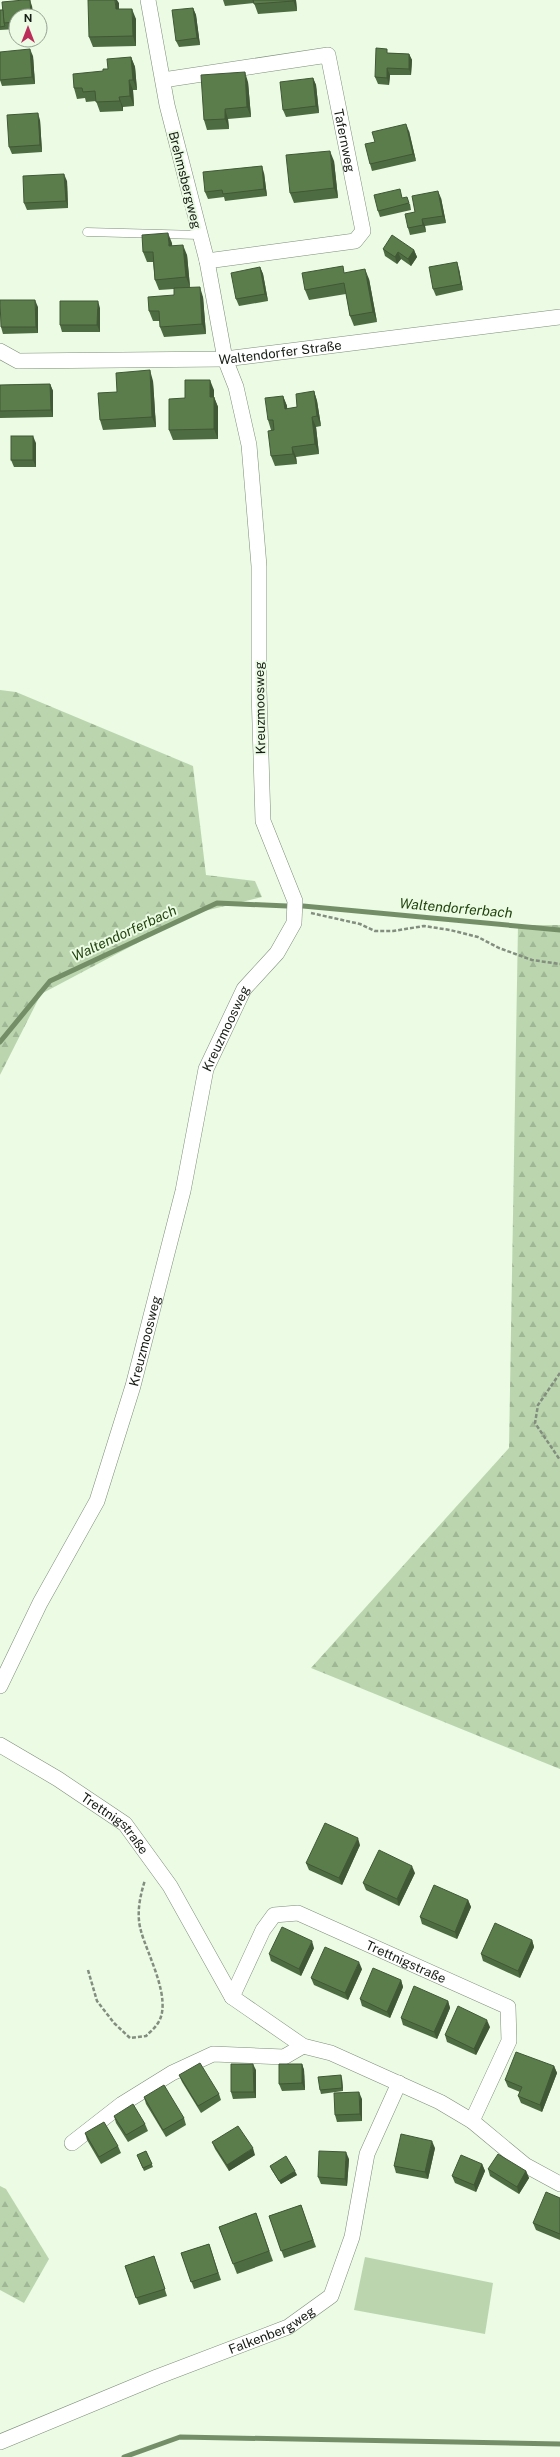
<svg xmlns="http://www.w3.org/2000/svg" width="560" height="2457" viewBox="0 0 560 2457" font-family="'Public Sans',sans-serif">
<style>
.forest{fill:url(#forest-firs)}
.garden{fill:#bbd6af}
.lines{fill:none;stroke-linecap:round;stroke-linejoin:round}
.stream{stroke:#748f68;stroke-width:5}
.service-casing{stroke:#7f8d79;stroke-width:9}
.minor-casing{stroke:#7f8d79;stroke-width:16}
.path{stroke:#838e7f;stroke-width:2.5;stroke-dasharray:4 2;stroke-linecap:butt}
.service{stroke:#fff;stroke-width:8}
.minor{stroke:#fff;stroke-width:15}
.wall{fill:#4e6c41}
.shaded-wall{fill:#405835}
.building{fill:#5b7d4c;stroke:#405835}
.labels{text-anchor:middle;dominant-baseline:central;stroke-width:4;stroke-linejoin:round;paint-order:stroke}
.street-label{font-size:13px;fill:#171d15;stroke:#ebfbe4}
.water-label{font-size:14px;font-style:italic;fill:#22440e;stroke:#ebfbe4}
</style>
<defs>
<pattern id="forest-firs" width="22" height="20" patternUnits="userSpaceOnUse"><rect width="22" height="20" fill="#bbd6af"/><path d="M5 1l3.5 6h-7zM16 11l3.5 6h-7z" fill="#a0b796"/></pattern>
</defs>
<rect width="100%" height="100%" fill="#ebfbe4"/>
<!-- forest -->
<g class="forest">
<polygon points="0,690 16,692 193,766 206,875 255,881 262,897 192,914 41,994 0,1075"/>
<polygon points="518,925 560,925 560,1769 311,1668 509,1448"/>
<polygon points="0,2186 6,2189 49,2259 24,2303 0,2290"/>
</g>
<!-- garden -->
<polygon class="garden" points="365,2257 493,2283 485,2334 354,2310"/>
<g class="lines">
<!-- stream -->
<g class="stream">
<polyline points="303,906 560,930"/>
<polyline points="0,1042 50,981 217,903 287,906"/>
<polyline points="124,2457 180,2437 560,2444"/>
</g>
<defs>
<polyline id="service" points="87,232 199,235"/>
<g id="minor">
<path id="s1" d="M 163,80 L 328,55 L 363,231 L 355,241 L 207,261"/>
<path id="s2" d="M 0,351 L 18,361 L 225,359 L 560,317"/>
<path id="s3" d="M 0,1686 L 40,1603 L 97,1501 L 133,1386 L 183,1191 L 206,1069 L 244,989 L 277,953 L 294,923 L 295,901 L 263,821 L 259,691 L 259,566 L 249,445 L 236,387 L 225,359 L 207,261 L 167,105 L 148,0"/>
<path id="s4" d="M 0,1745 L 58,1779 L 125,1824 L 170,1886 L 232,1997 L 303,2046 L 331,2053 L 440,2102 L 472,2121 L 525,2165 L 560,2184"/>
<path id="s5" d="M 232,1997 L 263,1930 L 274,1915 L 298,1913 L 508,2007 L 509,2041 L 472,2121"/>
<polyline points="72,2143 122,2104 172,2073 213,2054 284,2057 303,2046"/>
<path id="s6" d="M 0,2442 L 157,2377 L 288,2327 L 331,2296 L 352,2237 L 367,2154 L 399,2083"/>
</g>
</defs>
<!-- service casing -->
<use href="#service" class="service-casing"/>
<!-- minor casing -->
<use href="#minor" class="minor-casing"/>
<!-- path -->
<g class="path">
<polyline points="311,913 360,924 375,931 393,931 424,926 450,930 478,937 499,948 532,960 560,964"/>
<polyline points="560,1373 538,1405 535,1423 560,1460"/>
<path d="M 88,1970 L 97,2001 L 114,2023 L 130,2038 L 146,2036 C 150,2032 155,2028 158,2023 C 173,2000 147,1954 141,1931 C 136,1914 140,1896 145,1880"/>
</g>
<!-- service -->
<use href="#service" class="service"/>
<!-- minor -->
<use href="#minor" class="minor"/>
</g>
<!-- wall -->
<g class="wall">
<polygon points="223,0 296,0 297,11 258,14 254,3 225,6"/>
<polygon points="119,3 119,9 136,19 136,46 93,47 89,37"/>
<polygon points="32,6 33,16 16,16 16,29 0,30 0,10"/>
<polygon points="193,8 196,15 200,45 179,47 176,41"/>
<polygon points="389,53 409,54 412,60 411,75 390,75 389,85 378,84 375,77"/>
<polygon points="33,56 35,84 2,86 0,80"/>
<polygon points="131,57 135,67 137,90 133,90 134,106 123,107 123,111 100,112 96,101 86,102 85,98 77,99 74,88 108,69"/>
<polygon points="313,78 316,85 319,113 286,117 283,110"/>
<polygon points="248,82 251,117 228,119 229,129 207,130 204,120"/>
<polygon points="40,120 42,152 12,154 9,147"/>
<polygon points="409,131 416,161 372,171 370,164 375,142"/>
<polygon points="334,161 338,198 294,203 290,193"/>
<polygon points="264,173 267,196 225,201 224,197 208,199 205,192"/>
<polygon points="67,181 68,208 27,210 24,203"/>
<polygon points="403,198 410,204 411,210 380,217 378,211"/>
<polygon points="441,198 446,223 425,226 426,232 410,235 408,228 415,212"/>
<polygon points="172,243 172,246 187,255 190,287 203,297 206,334 164,337 160,327 160,321 153,321 149,311 174,295 174,289 159,290 155,280 153,262 147,262 143,252"/>
<polygon points="383,249 414,250 417,257 411,266 401,259 397,264 385,256"/>
<polygon points="260,267 263,274 268,301 239,306 236,299"/>
<polygon points="459,269 463,290 436,296 433,289"/>
<polygon points="345,273 369,279 377,322 354,326 350,316 346,294 309,300 305,290"/>
<polygon points="38,307 38,333 3,334 1,327"/>
<polygon points="100,308 100,332 62,332 60,325"/>
<polygon points="153,381 156,427 103,430 100,420 117,392"/>
<polygon points="50,384 53,391 53,417 0,418 0,385"/>
<polygon points="214,390 214,397 218,407 218,439 173,440 169,430 185,398"/>
<polygon points="314,391 317,401 321,426 316,427 319,454 296,457 297,464 275,466 271,456 271,430 268,420 283,396 287,406 287,409 297,407"/>
<polygon points="36,443 36,467 14,467 11,460"/>
<polygon points="360,1845 342,1885 309,1870 306,1863"/>
<polygon points="415,1873 399,1906 366,1890 363,1883"/>
<polygon points="468,1900 471,1907 457,1939 422,1924 420,1917"/>
<polygon points="532,1940 534,1947 520,1978 483,1961 481,1954"/>
<polygon points="314,1948 301,1976 271,1961 269,1954"/>
<polygon points="362,1969 348,2000 314,1985 311,1978"/>
<polygon points="401,1980 403,1987 390,2018 362,2006 360,1999"/>
<polygon points="448,2001 450,2008 437,2039 403,2025 401,2018"/>
<polygon points="490,2027 476,2055 447,2042 445,2035"/>
<polygon points="302,2064 304,2070 305,2090 282,2091 279,2084"/>
<polygon points="554,2066 557,2073 542,2112 521,2103 518,2096 520,2092 508,2087 505,2080"/>
<polygon points="256,2070 256,2098 233,2099 231,2092"/>
<polygon points="179,2075 219,2094 221,2100 201,2113 182,2082"/>
<polygon points="342,2078 343,2091 321,2094 320,2090"/>
<polygon points="144,2097 184,2118 186,2125 166,2137 146,2104"/>
<polygon points="362,2099 362,2121 337,2122 335,2115"/>
<polygon points="114,2116 145,2124 148,2131 128,2142 116,2123"/>
<polygon points="85,2133 118,2146 121,2153 101,2164 87,2140"/>
<polygon points="212,2142 255,2155 229,2171 215,2149"/>
<polygon points="435,2148 428,2179 396,2173 394,2166"/>
<polygon points="146,2151 153,2167 144,2171 137,2155"/>
<polygon points="349,2159 347,2186 321,2184 318,2177"/>
<polygon points="482,2164 485,2171 476,2192 455,2183 452,2176"/>
<polygon points="270,2166 297,2175 281,2184 271,2169"/>
<polygon points="488,2169 526,2171 529,2178 519,2194 490,2176"/>
<polygon points="560,2198 560,2240 536,2230 533,2223"/>
<polygon points="301,2205 316,2247 284,2258 269,2216"/>
<polygon points="256,2213 273,2261 237,2274 219,2227"/>
<polygon points="209,2244 221,2280 194,2289 181,2253"/>
<polygon points="154,2256 167,2296 139,2305 125,2266"/>
</g>
<!-- shaded-wall -->
<g class="shaded-wall">
<polygon points="30,0 32,6 33,16 31,16"/>
<polygon points="115,0 117,0 119,3 119,19 116,9"/>
<polygon points="293,0 296,0 297,11"/>
<polygon points="193,8 196,15 200,45 197,38"/>
<polygon points="132,9 136,19 136,46 133,36"/>
<polygon points="30,49 33,56 35,84 32,77"/>
<polygon points="409,54 412,60 411,75 409,69"/>
<polygon points="131,57 135,67 137,90 133,80"/>
<polygon points="387,68 390,75 389,85 387,78"/>
<polygon points="245,72 248,82 251,117 247,107"/>
<polygon points="313,78 316,85 319,113 316,106"/>
<polygon points="129,80 133,90 134,106 130,96"/>
<polygon points="119,97 123,107 123,111 120,101"/>
<polygon points="225,109 228,119 229,129 225,119"/>
<polygon points="38,113 40,120 42,152 40,145"/>
<polygon points="406,124 409,131 416,161 413,154"/>
<polygon points="330,151 334,161 338,198 334,188"/>
<polygon points="262,166 264,173 267,196 264,189"/>
<polygon points="64,174 67,181 68,208 66,201"/>
<polygon points="438,191 441,198 446,223 443,216"/>
<polygon points="422,219 425,226 426,232 423,225"/>
<polygon points="168,233 172,243 173,256 169,246"/>
<polygon points="183,245 187,255 190,287 186,277"/>
<polygon points="414,250 417,257 411,266 408,259"/>
<polygon points="398,252 401,259 397,264 395,257"/>
<polygon points="457,262 459,269 463,290 461,284"/>
<polygon points="260,267 263,274 268,301 265,294"/>
<polygon points="365,269 369,279 377,322 373,312"/>
<polygon points="200,287 203,297 206,334 202,324"/>
<polygon points="35,300 38,307 38,333 36,327"/>
<polygon points="98,301 100,308 100,332 97,325"/>
<polygon points="150,370 153,381 156,427 152,417"/>
<polygon points="210,380 214,390 214,407 210,397"/>
<polygon points="50,384 53,391 53,417 51,410"/>
<polygon points="314,391 317,401 321,426 317,416"/>
<polygon points="283,396 287,406 288,420 285,409"/>
<polygon points="214,397 218,407 218,439 214,429"/>
<polygon points="312,417 316,427 319,454 315,444"/>
<polygon points="33,436 36,443 36,467 33,460"/>
<polygon points="292,447 296,457 297,464 293,454"/>
<polygon points="358,1838 360,1845 342,1885 339,1878"/>
<polygon points="412,1866 415,1873 399,1906 397,1899"/>
<polygon points="468,1900 471,1907 457,1939 455,1932"/>
<polygon points="532,1940 534,1947 520,1978 518,1971"/>
<polygon points="312,1941 314,1948 301,1976 299,1969"/>
<polygon points="359,1962 362,1969 348,2000 345,1993"/>
<polygon points="401,1980 403,1987 390,2018 387,2012"/>
<polygon points="448,2001 450,2008 437,2039 434,2032"/>
<polygon points="487,2020 490,2027 476,2055 474,2049"/>
<polygon points="253,2064 256,2070 256,2098 254,2092"/>
<polygon points="302,2064 304,2070 305,2090 302,2083"/>
<polygon points="554,2066 557,2073 542,2112 540,2105"/>
<polygon points="341,2075 342,2078 343,2091 342,2088"/>
<polygon points="359,2092 362,2099 362,2121 360,2114"/>
<polygon points="432,2141 435,2148 428,2179 425,2172"/>
<polygon points="253,2148 255,2155 229,2171 227,2165"/>
<polygon points="346,2152 349,2159 347,2186 345,2179"/>
<polygon points="482,2164 485,2171 476,2192 474,2185"/>
<polygon points="295,2171 297,2175 281,2184 279,2181"/>
<polygon points="526,2171 529,2178 519,2194 517,2187"/>
</g>
<!-- building -->
<g class="building">
<polygon points="24,0 30,0 31,16 16,16 16,22 4,23 2,2"/>
<polygon points="88,0 115,0 116,9 132,9 133,36 89,37"/>
<polygon points="253,0 293,0 293,1 254,4"/>
<polygon points="193,8 197,38 176,41 172,10"/>
<polygon points="0,10 3,10 4,23 5,26 0,27"/>
<polygon points="376,48 387,49 387,53 409,54 409,69 387,68 387,78 375,77"/>
<polygon points="30,49 32,77 0,80 0,52"/>
<polygon points="131,57 133,80 129,80 130,96 119,97 120,101 96,102 95,91 83,92 82,88 74,88 73,74 103,71 103,69 108,69 107,59"/>
<polygon points="245,72 247,107 225,109 225,119 204,120 201,75"/>
<polygon points="313,78 316,106 283,110 280,82"/>
<polygon points="38,113 40,145 9,147 7,115"/>
<polygon points="406,124 413,154 370,164 365,144 375,142 372,132"/>
<polygon points="330,151 334,188 290,193 286,155"/>
<polygon points="262,166 264,189 223,194 222,190 205,192 203,172"/>
<polygon points="64,174 66,201 24,203 23,176"/>
<polygon points="400,189 402,198 407,197 409,203 378,211 374,195"/>
<polygon points="438,191 443,216 422,219 423,225 408,228 405,214 415,212 412,196"/>
<polygon points="168,233 169,246 183,245 186,277 155,280 153,252 143,252 142,235"/>
<polygon points="392,235 414,250 408,259 398,252 395,257 383,249"/>
<polygon points="457,262 461,284 433,289 429,267"/>
<polygon points="343,266 344,273 365,269 373,312 350,316 344,283 305,290 302,273"/>
<polygon points="260,267 265,294 236,299 231,273"/>
<polygon points="200,287 202,324 160,327 159,311 149,311 148,297 174,295 174,288"/>
<polygon points="0,300 35,300 36,327 1,327"/>
<polygon points="60,301 98,301 97,325 60,325"/>
<polygon points="150,370 152,417 100,420 98,393 117,392 116,373"/>
<polygon points="185,380 210,380 210,397 214,397 214,429 169,430 169,399 185,398"/>
<polygon points="50,384 51,410 0,411 0,385"/>
<polygon points="314,391 317,416 312,417 315,444 292,447 293,454 271,456 268,431 274,430 273,420 268,420 265,398 283,396 285,409 297,407 296,394"/>
<rect x="11" y="436" width="22" height="24"/>
<polygon points="325,1823 358,1838 339,1878 306,1863"/>
<polygon points="379,1850 412,1866 397,1899 363,1883"/>
<polygon points="434,1885 468,1900 455,1932 420,1917"/>
<polygon points="495,1923 532,1940 518,1971 481,1954"/>
<polygon points="282,1927 312,1941 299,1969 269,1954"/>
<polygon points="325,1947 359,1962 345,1993 311,1978"/>
<polygon points="373,1968 401,1980 387,2012 360,1999"/>
<polygon points="414,1986 448,2001 434,2032 401,2018"/>
<polygon points="458,2006 487,2020 474,2049 445,2035"/>
<polygon points="516,2052 554,2066 540,2105 518,2096 522,2087 505,2080"/>
<polygon points="200,2063 219,2094 198,2106 179,2075"/>
<polygon points="231,2064 253,2064 254,2092 231,2092"/>
<polygon points="279,2064 302,2064 302,2083 279,2084"/>
<polygon points="341,2075 342,2088 320,2090 318,2077"/>
<polygon points="164,2085 184,2118 163,2130 144,2097"/>
<polygon points="359,2092 360,2114 335,2115 334,2093"/>
<polygon points="133,2104 145,2124 126,2135 114,2116"/>
<polygon points="104,2122 118,2146 99,2157 85,2133"/>
<polygon points="238,2126 253,2148 227,2165 212,2142"/>
<polygon points="401,2134 432,2141 425,2172 394,2166"/>
<polygon points="146,2151 152,2164 143,2168 137,2155"/>
<polygon points="319,2151 346,2152 345,2179 318,2177"/>
<polygon points="498,2154 526,2171 517,2187 488,2169"/>
<polygon points="461,2155 482,2164 474,2185 452,2176"/>
<polygon points="286,2156 295,2171 279,2181 270,2166"/>
<polygon points="546,2192 560,2198 560,2234 533,2223"/>
<polygon points="301,2205 313,2240 281,2251 269,2216"/>
<polygon points="256,2213 269,2251 233,2264 219,2227"/>
<polygon points="209,2244 218,2273 191,2282 181,2253"/>
<polygon points="154,2256 165,2289 136,2298 125,2266"/>
</g>
<g class="labels">
<!-- street labels -->
<g class="street-label">
<text stroke="none"><textPath href="#s1" startOffset="254">Tafernweg</textPath></text>
<text transform="translate(185 180) rotate(76)">Brehmsbergweg</text>
<text stroke="none"><textPath href="#s2" startOffset="283">Waltendorfer Straße</textPath></text>
<text transform="translate(260 708) rotate(-91)">Kreuzmoosweg</text>
<text stroke="none"><textPath href="#s3" startOffset="700">Kreuzmoosweg</textPath></text>
<text stroke="none"><textPath href="#s3" startOffset="376">Kreuzmoosweg</textPath></text>
<text stroke="none"><textPath href="#s4" startOffset="140">Trettnigstraße</textPath></text>
<text stroke="none"><textPath href="#s5" startOffset="235">Trettnigstraße</textPath></text>
<text stroke="none"><textPath href="#s6" startOffset="294">Falkenbergweg</textPath></text>
</g>
<!-- water labels -->
<g class="water-label">
<text transform="translate(456 908) rotate(5)">Waltendorferbach</text>
<text transform="translate(124 933) rotate(-25)">Waltendorferbach</text>
</g>
</g>
<!-- north arrow -->
<g transform="translate(28 28)"><circle r="19" fill="#ebfbe4" stroke="#96a291"/>
<path d="M0-3L7 15L0 10L-7 15Z" fill="#bc2d5a"/>
<text y="-6" font-size="11" font-weight="bold" text-anchor="middle" fill="#171d15">N</text>
</g>
</svg>
